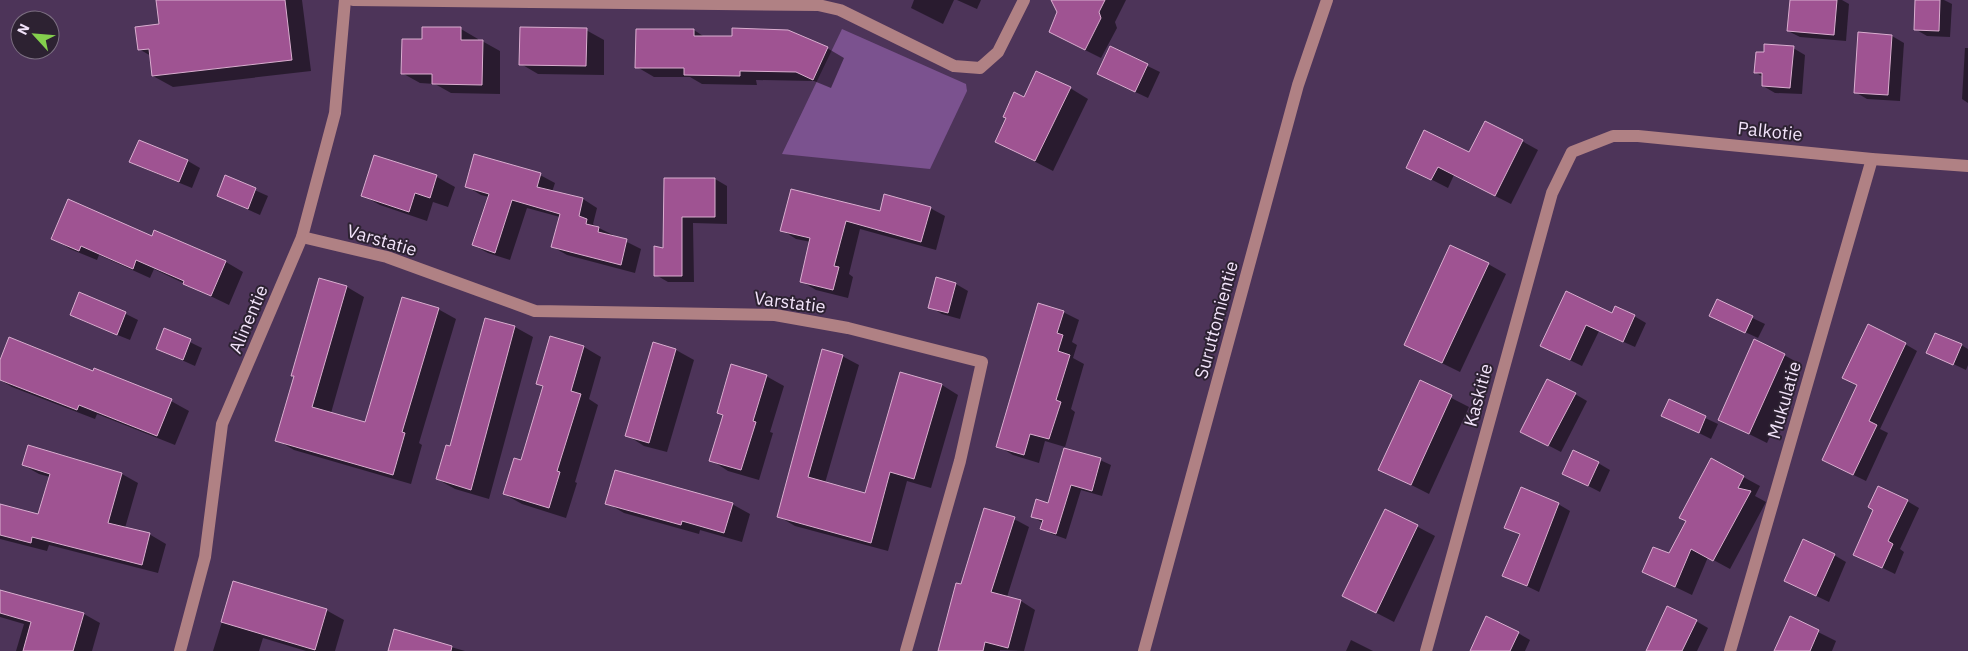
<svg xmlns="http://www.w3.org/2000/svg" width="1968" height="651" viewBox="0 0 1968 651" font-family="'IBM Plex Sans',sans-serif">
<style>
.green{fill:#7b528f}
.shadow{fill:#0007}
.building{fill:#9f5392;stroke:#daaed0}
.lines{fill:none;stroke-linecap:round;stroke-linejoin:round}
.minor{stroke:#b08184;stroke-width:12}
.labels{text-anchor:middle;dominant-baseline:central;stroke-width:4;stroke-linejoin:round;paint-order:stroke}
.street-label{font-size:18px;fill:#f2e3fa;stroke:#2d2232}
</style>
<rect width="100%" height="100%" fill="#4d3459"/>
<!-- green -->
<polygon class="green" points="842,29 966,84 967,91 930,169 782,154"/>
<!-- shadow -->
<g class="shadow">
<polygon points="157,0 302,0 311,71 173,87 153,76 151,56 139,49 161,25"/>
<polygon points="914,0 954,0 943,24 911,8"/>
<polygon points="957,0 981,0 977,9"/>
<polygon points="1059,0 1126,0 1115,22 1117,28 1101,58 1067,41 1058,12"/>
<polygon points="1791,0 1842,0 1849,4 1846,41 1800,37 1788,31"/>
<polygon points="1917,0 1944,0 1952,4 1950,37 1927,36 1915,29"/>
<polygon points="461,29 478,39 478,41 482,41 500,51 500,94 451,93 435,84 420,83 402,73 423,41"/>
<polygon points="586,30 604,40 604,75 538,74 521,64"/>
<polygon points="637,30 694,30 706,38 827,48 844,58 831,88 814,81 756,80 757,85 702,84 690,77 654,77 637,67"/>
<polygon points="1859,34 1892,36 1904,43 1900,101 1867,99 1855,92"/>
<polygon points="1110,48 1160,72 1148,98 1110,80"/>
<polygon points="1793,48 1805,55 1802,94 1775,93 1763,86 1763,77 1755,72 1765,53"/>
<polygon points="1965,48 1968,48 1968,103 1962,99"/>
<polygon points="1070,88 1088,99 1053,171 997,142 1024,98"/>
<polygon points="1522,141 1538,150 1511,204 1454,175 1448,188 1407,167"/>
<polygon points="140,142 188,161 200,168 192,188 143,168 131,162"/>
<polygon points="375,156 437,177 455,187 448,207 433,202 427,221 380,205 362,195"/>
<polygon points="540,175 555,183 552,192 583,199 597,208 593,224 601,229 641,249 635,273 567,255 553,247 560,217 527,208 510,260 488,253 473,245 489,197 481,195 466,186"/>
<polygon points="226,177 268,196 260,215 219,196"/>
<polygon points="665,179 715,179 727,186 727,224 693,223 694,282 668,282 656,275 664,250"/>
<polygon points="930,208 945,216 936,250 860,229 849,274 853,277 848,298 816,290 801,281 811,242 796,239 782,230 880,212"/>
<polygon points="155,232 226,262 243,272 229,305 154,269 150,278 99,255 97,260 70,249 53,238 152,237"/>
<polygon points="1488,264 1506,274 1460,372 1405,345"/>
<polygon points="956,284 968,291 960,319 942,314 930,307"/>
<polygon points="347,287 364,297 331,413 366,424 438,309 456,319 419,443 422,445 411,484 294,450 277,440"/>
<polygon points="1566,292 1612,314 1634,316 1646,323 1635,347 1599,331 1582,366 1541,346"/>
<polygon points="79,294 126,314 138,320 130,340 83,321 71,314"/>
<polygon points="1717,301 1765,324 1758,338 1723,322"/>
<polygon points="1063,312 1079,320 1072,342 1077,345 1073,358 1084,364 1071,409 1075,412 1065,447 1045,441 1039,463 1013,455 998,446"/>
<polygon points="486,319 515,327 533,337 489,499 455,489 437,479 451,448"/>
<polygon points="165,330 202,348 195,366 157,349"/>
<polygon points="551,337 584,347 601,357 589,399 598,405 575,482 577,483 566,518 522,504 504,494 522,462 544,387 537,384"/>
<polygon points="654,343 676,350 694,360 667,452 644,446 627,435"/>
<polygon points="1905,344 1917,351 1880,429 1888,433 1866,481 1823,460"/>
<polygon points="1961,345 1968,349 1968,365 1966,370 1928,352"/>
<polygon points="1784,355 1802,365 1767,443 1719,419"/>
<polygon points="842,356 859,365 825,483 866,495 901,374 942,385 958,395 931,488 907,481 888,551 795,526 778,516"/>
<polygon points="0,363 94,373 171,401 189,411 175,445 97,414 95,419 12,387 0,380"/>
<polygon points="766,376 784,386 770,432 773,433 759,480 728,471 711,460 724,416 718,412"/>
<polygon points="1420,382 1469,407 1429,494 1380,469"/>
<polygon points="1575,394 1587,401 1561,452 1534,438"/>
<polygon points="1669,401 1718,424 1711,439 1663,415"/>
<polygon points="1100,460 1111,465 1102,496 1081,490 1066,539 1052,534 1042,528 1043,523 1032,516 1048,504"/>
<polygon points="1712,460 1760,486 1755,496 1766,502 1730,569 1708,557 1692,595 1644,572 1669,555 1688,521"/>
<polygon points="1598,463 1610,470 1600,492 1563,473"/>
<polygon points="23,465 122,474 138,483 125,528 149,534 166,544 158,573 49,545 47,551 0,539 0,506 39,516 50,477 39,474"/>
<polygon points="1907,501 1919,508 1900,549 1904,552 1895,574 1854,554"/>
<polygon points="607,503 732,504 750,514 742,542 700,530 699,534 624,513"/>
<polygon points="1558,504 1570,511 1539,592 1504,575 1520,535 1506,527"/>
<polygon points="1386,510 1435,536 1394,622 1344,596"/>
<polygon points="1014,519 1029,527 1007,597 1021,601 1035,610 1024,651 1000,650 1000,651 939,651 962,586"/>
<polygon points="1834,555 1846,562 1829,602 1785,581"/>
<polygon points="234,583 326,610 344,620 335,651 306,651 263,638 259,651 213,651"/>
<polygon points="0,591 84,614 100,623 92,651 16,651 24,624 0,617"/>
<polygon points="1790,618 1836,641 1832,651 1775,651"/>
<polygon points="1696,621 1708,628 1697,651 1647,651"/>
<polygon points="395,631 465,651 389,651"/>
<polygon points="1518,633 1530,640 1525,651 1472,651"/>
<polygon points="1351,640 1373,651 1346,651"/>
</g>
<!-- building -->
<g class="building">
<polygon points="156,0 285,0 292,60 152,76 149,49 138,50 135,27 159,24"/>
<polygon points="1051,0 1105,0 1099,12 1101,18 1085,50 1049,32 1057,12"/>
<polygon points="1790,0 1837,0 1834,35 1787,31"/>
<polygon points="1915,0 1940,0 1939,31 1914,30"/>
<polygon points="422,27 461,27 461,40 483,40 482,85 432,84 432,74 401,74 402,39 422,39"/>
<polygon points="520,27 587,28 586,66 519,65"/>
<polygon points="732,28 788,30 828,47 813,80 796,72 740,71 740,76 684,75 684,68 635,68 636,29 694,29 694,36 732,36"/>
<polygon points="1858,32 1892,35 1888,95 1854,93"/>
<polygon points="1764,44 1794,46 1790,88 1762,86 1762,73 1754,73 1756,52 1764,52"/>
<polygon points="1110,46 1148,64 1135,92 1097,74"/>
<polygon points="1036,71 1071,87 1035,161 995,142 1006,118 1003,117 1014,92 1024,97"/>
<polygon points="1485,121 1523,140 1495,196 1438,167 1431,180 1406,168 1424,130 1469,152"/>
<polygon points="139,140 188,160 179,182 129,162"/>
<polygon points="474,154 541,173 537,187 583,198 579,216 587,219 586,224 599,227 598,232 627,239 621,265 551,247 560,214 512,200 495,253 472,245 489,194 465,187"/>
<polygon points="374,155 437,175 430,198 415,193 409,212 361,196"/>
<polygon points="225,175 256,188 248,209 217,196"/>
<polygon points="664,178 715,178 715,217 682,217 682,276 654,276 654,246 663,248"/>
<polygon points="791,189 880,211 884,194 931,207 921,242 846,221 834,266 839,267 833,290 800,282 810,238 780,231"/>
<polygon points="68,199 152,236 154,230 226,261 211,296 183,284 184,281 136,260 133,269 81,246 79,251 51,239"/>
<polygon points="1450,245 1489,263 1442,363 1404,345"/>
<polygon points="936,277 956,283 948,313 928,308"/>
<polygon points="319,278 347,286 312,407 365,422 402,297 439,308 402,432 405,433 393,475 275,441 294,376 291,376"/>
<polygon points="1566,291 1612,313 1615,306 1635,315 1623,342 1586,325 1570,360 1540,346"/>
<polygon points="79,292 126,312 117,335 70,315"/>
<polygon points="1717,299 1753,316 1745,333 1709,316"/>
<polygon points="1038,303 1064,311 1057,333 1063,335 1058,351 1070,355 1056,400 1061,402 1049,439 1030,434 1024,455 996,447"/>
<polygon points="485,318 515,326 471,490 436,479 446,445 450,446"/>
<polygon points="1868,324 1906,343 1869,421 1877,425 1853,475 1822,460 1857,385 1842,378"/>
<polygon points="164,328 191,339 183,360 156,349"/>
<polygon points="1935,333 1962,344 1953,365 1926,353"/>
<polygon points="550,336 584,346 571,391 581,394 557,471 560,472 549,508 503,494 514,458 521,460 543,386 536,384"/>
<polygon points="9,337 93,371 94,368 172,399 157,436 79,405 77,410 0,380 0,360"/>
<polygon points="1754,339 1785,354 1749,434 1718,420"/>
<polygon points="653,342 676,349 649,443 625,436"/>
<polygon points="822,349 843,355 808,477 865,493 900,372 942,384 914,479 890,472 871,543 777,517"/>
<polygon points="731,364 767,375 753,421 756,422 741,470 709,461 723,415 717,413"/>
<polygon points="1547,379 1576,393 1548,446 1520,432"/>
<polygon points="1420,380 1452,395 1411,485 1378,470"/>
<polygon points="1669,399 1706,416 1699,433 1661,416"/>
<polygon points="28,445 122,473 108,523 150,533 142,565 32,537 31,543 0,535 0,504 38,514 50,474 22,465"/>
<polygon points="1064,448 1101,458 1092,491 1071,485 1056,534 1040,529 1043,520 1031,517 1036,499 1048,503"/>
<polygon points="1573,450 1599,462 1588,486 1562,474"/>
<polygon points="1711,458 1744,476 1738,488 1751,491 1713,561 1691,549 1675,587 1642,572 1653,547 1669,553 1686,521 1679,518"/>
<polygon points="615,470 733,503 724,533 682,521 681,525 605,504"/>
<polygon points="1878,486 1908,500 1888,541 1893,544 1882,568 1853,555 1873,510 1868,507"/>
<polygon points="1521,487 1559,503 1527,586 1502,576 1520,534 1504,528"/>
<polygon points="984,508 1015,517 991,592 1021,600 1008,648 985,642 983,651 938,651 956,583 961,584"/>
<polygon points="1385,509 1418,525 1376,613 1342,596"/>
<polygon points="1803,539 1835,554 1816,596 1784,581"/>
<polygon points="233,581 327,609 315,650 221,622"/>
<polygon points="0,590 84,613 73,651 23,651 31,622 0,613"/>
<polygon points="1667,606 1697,620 1682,651 1646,651"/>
<polygon points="1486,616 1519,632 1510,651 1470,651"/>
<polygon points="1790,616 1819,630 1810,651 1774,651"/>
<polygon points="394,629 452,646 451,651 388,651"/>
</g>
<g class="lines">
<!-- minor -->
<g class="minor">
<polyline points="353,0 818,5 840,10 954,66 980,68 998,52 1024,0"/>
<polyline points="302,237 387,257 535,311 775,315 848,328 982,362 960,461 906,651"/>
<polyline points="180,651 205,557 222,424 302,237 335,113 345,0"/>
<polyline points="1144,651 1298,85 1327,0"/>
<polyline points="1426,651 1552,193 1572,152 1613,136 1638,136 1872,159 1968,166"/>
<polyline points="1730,651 1872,159"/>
</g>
</g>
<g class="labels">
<!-- street labels -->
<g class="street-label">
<text transform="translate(1770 131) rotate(6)">Palkotie</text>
<text transform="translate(382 240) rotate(16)">Varstatie</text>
<text transform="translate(790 302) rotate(7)">Varstatie</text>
<text transform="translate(248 319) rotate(-67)">Alinentie</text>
<text transform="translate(1216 320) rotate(-75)">Suruttomientie</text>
<text transform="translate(1478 395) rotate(-75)">Kaskitie</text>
<text transform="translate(1784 400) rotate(-74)">Mukulatie</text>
</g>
</g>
<!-- north arrow -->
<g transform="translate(35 35) rotate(296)"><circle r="24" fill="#2d2232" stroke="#7c6f82"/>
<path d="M0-4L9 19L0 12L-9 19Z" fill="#84cf4d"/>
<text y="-8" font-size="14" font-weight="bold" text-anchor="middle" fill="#f2e3fa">N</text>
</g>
</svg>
